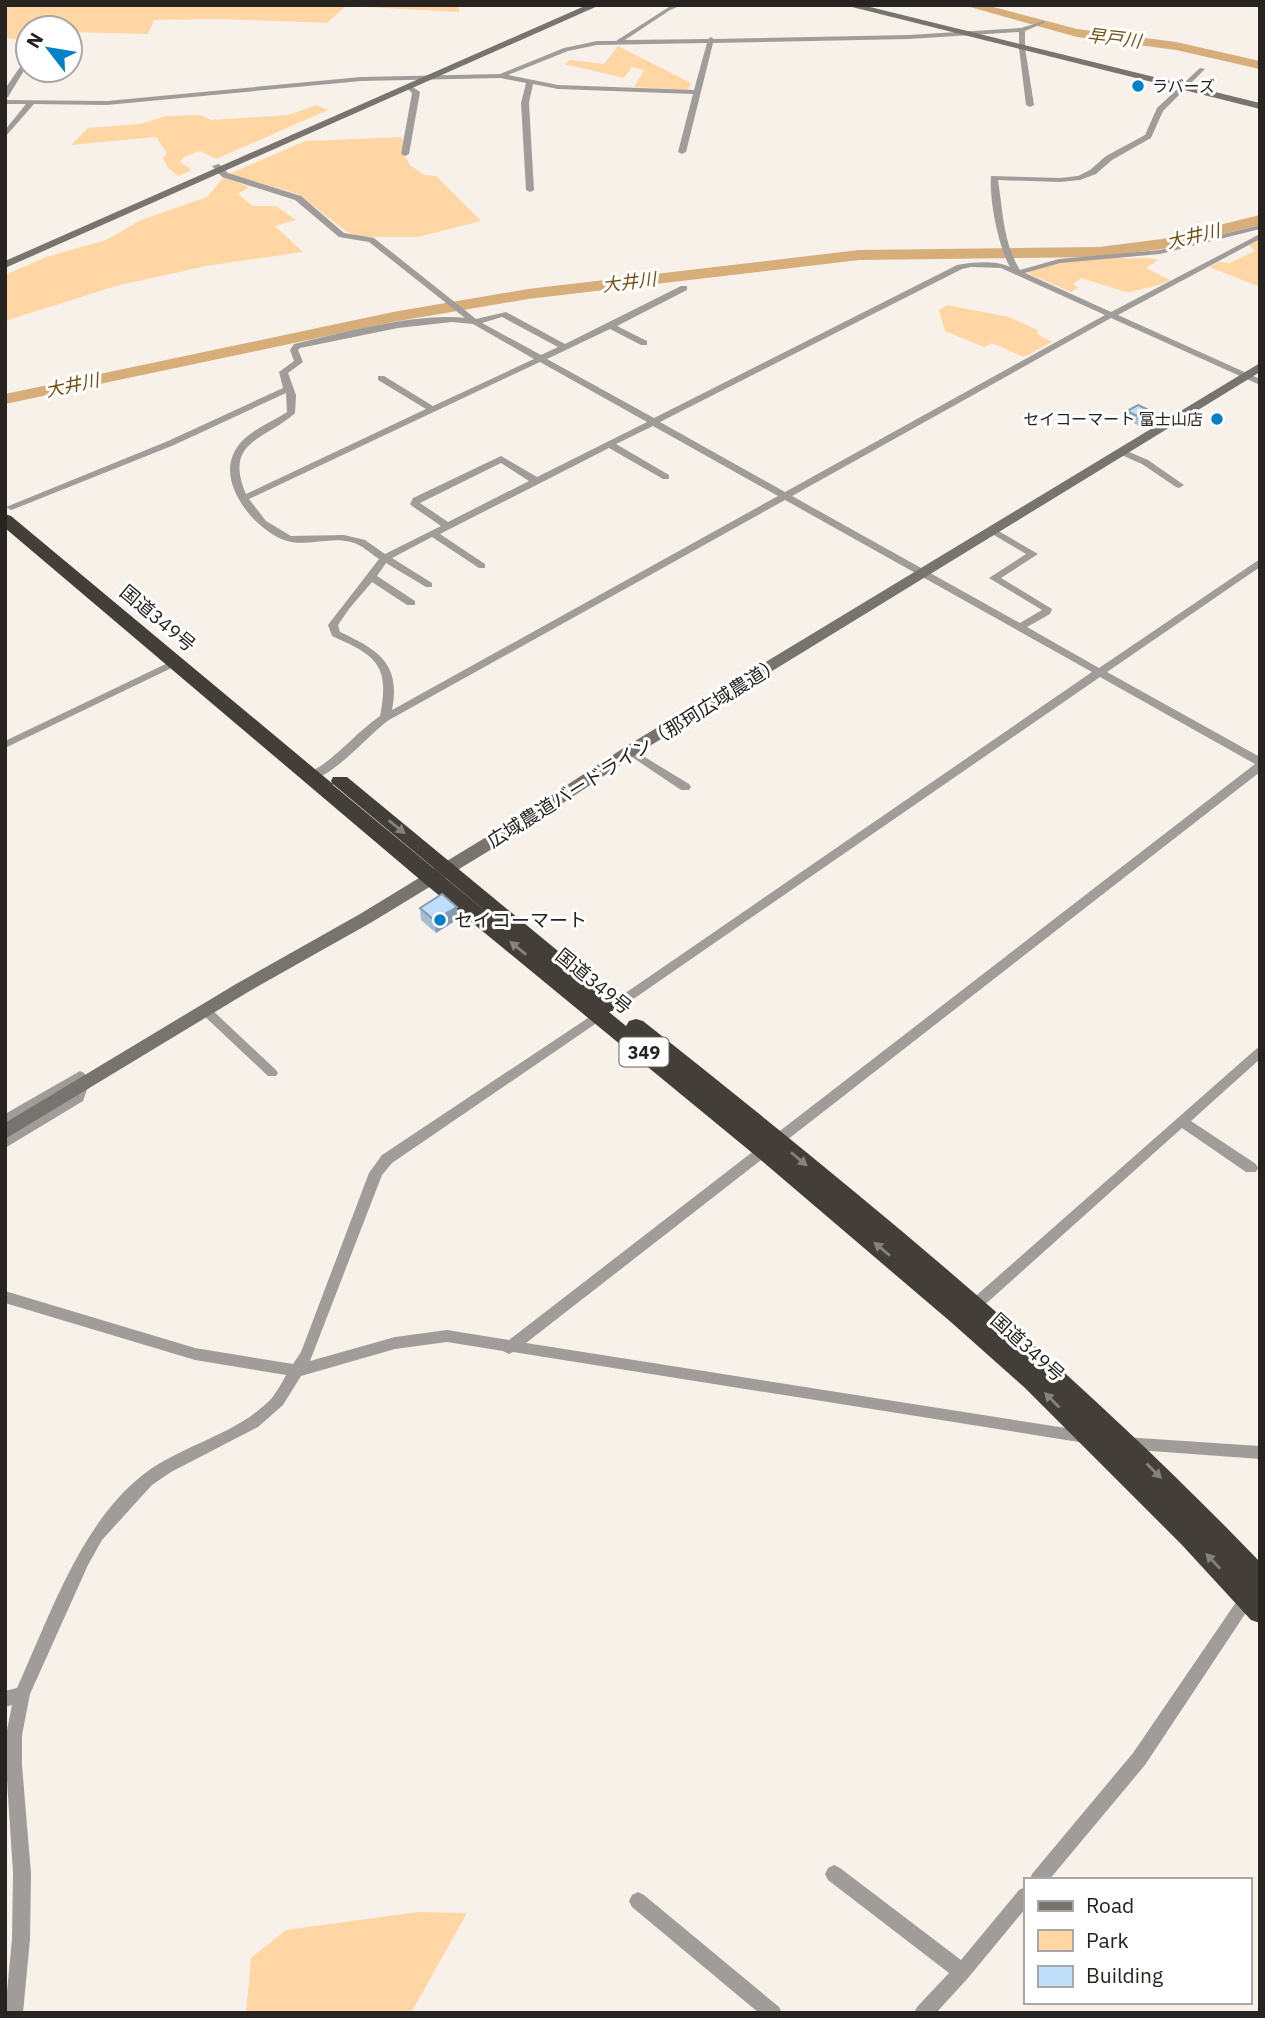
<svg xmlns="http://www.w3.org/2000/svg" width="1265" height="2018" viewBox="0 0 1265 2018" font-family="'IBM Plex Sans','Noto Sans JP',sans-serif">
<style>
.green{fill:#ffd6a4}
.lines{fill:none;stroke-linecap:round;stroke-linejoin:round}
.river{fill:#d7ad7a;fill-rule:evenodd}
.street{fill:#9f9c99;fill-rule:evenodd}
.secondary{fill:#77736e;fill-rule:evenodd}
.highway{fill:#443e38;fill-rule:evenodd}
.wall{fill:#a3bfd6}
.shaded-wall{fill:#859bae}
.building{fill:#bedef9;stroke:#859bae;stroke-width:2}
.oneway{fill:#85827e}
.poi-dot{fill:#0181c9;stroke:#fff;stroke-width:2.5}
.labels{text-anchor:middle;dominant-baseline:central;stroke-width:6;stroke-linejoin:round;paint-order:stroke}
.far-poi-label{font-size:16px;fill:#262320;stroke:#fff;text-anchor:start}
.far-water-label{font-size:18px;font-style:italic;fill:#754d0f;stroke:#fff}
.shield{fill:#fff;stroke:#676563;stroke-width:2}
.shield-label{font-size:18px;font-weight:bold;fill:#262320}
.street-label{font-size:19px;fill:#262320;stroke:#fff}
.poi-label{font-size:19px;fill:#262320;stroke:#fff;text-anchor:start}
</style>
<rect width="100%" height="100%" fill="#f8f1e9"/>
<!-- green -->
<g class="green">
<polygon points="5,5 459,5 459,12 346,6 327,23 220,19 154,20 148,34 70,32 70,28 28,28 28,41 5,38"/>
<polygon points="618,46 691,83 688,90 634,87 644,70 632,67 624,78 564,64 570,60 604,64"/>
<polygon points="317,105 328,110 216,159 200,151 184,157 180,162 192,170 178,176 168,168 163,158 167,153 156,137 71,145 88,128 140,124 166,116 200,115 211,120 288,115"/>
<polygon points="402,137 404,154 410,165 424,175 436,176 481,221 418,237 361,237 347,232 298,194 229,174 305,141"/>
<polygon points="224,177 249,187 238,194 253,206 276,206 296,220 275,226 303,252 206,266 116,286 5,321 5,275 46,257 106,240 141,220 207,197"/>
<polygon points="1260,234 1260,287 1209,267 1219,262 1230,263 1255,251 1249,245 1254,236"/>
<path d="M 1118,257 C 1132,261 1144,255 1158,260 L 1146,268 L 1170,280 C 1157,288 1143,287 1129,293 L 1081,278 L 1073,284 L 1078,288 L 1071,292 L 1027,273 L 1060,262 Z"/>
<polygon points="947,305 1009,317 1038,330 1037,334 1052,342 1024,357 992,343 984,347 945,331 939,310"/>
<polygon points="418,1912 467,1913 411,2013 246,2013 251,1958 286,1930"/>
</g>
<g class="lines">
<!-- river -->
<g class="river">
<polygon points="963,5 986,5 1077,29 1176,42 1260,61 1260,69 1176,50 1077,37"/>
<polygon points="1260,215 1260,225 1162,249 1099,257 859,260 528,299 393,322 5,404 5,394 393,312 528,289 859,250 1099,247 1162,239"/>
</g>
<!-- street -->
<g class="street">
<path d="M 672,5 L 682,5 L 670,10 L 625,40 L 708,39 L 711,37 L 714,39 L 909,35 L 1021,28 L 1044,21 L 1044,23 L 1025,31 L 1025,48 L 1034,105 L 1030,107 L 1026,105 L 1019,48 L 1019,32 L 909,39 L 713,43 L 686,152 L 682,154 L 678,152 L 693,94 L 558,89 L 533,84 L 529,103 L 534,190 L 530,192 L 526,190 L 521,103 L 526,83 L 500,78 L 361,81 L 107,105 L 34,104 L 5,137 L 5,130 L 26,104 L 5,104 L 5,100 L 107,101 L 361,77 L 500,74 L 564,48 L 597,41 L 616,41 ZM 707,43 L 694,90 L 558,85 L 508,75 L 568,51 L 597,45 Z"/>
<polygon points="28,57 28,64 8,97 5,97 5,89 26,58"/>
<path d="M 1200,68 L 1205,69 L 1163,111 L 1151,138 L 1112,160 L 1096,174 L 1080,180 L 1060,182 L 998,180 C 1003,211 1003,243 1020,270 L 1059,259 L 1160,250 L 1260,225 L 1260,229 L 1160,254 L 1060,263 L 1025,273 L 1111,312 L 1260,234 L 1260,239 L 1118,315 L 1260,379 L 1260,385 L 1111,318 L 792,496 L 1020,623 L 1042,610 L 989,578 L 1026,554 L 987,531 L 992,528 L 995,529 L 1038,554 L 1001,578 L 1052,609 L 1050,614 L 1027,627 L 1099,668 L 1260,559 L 1260,567 L 1107,672 L 1260,757 L 1260,772 L 526,1343 L 1085,1431 L 1090,1432 L 1092,1437 L 1090,1442 L 1085,1443 L 513,1352 L 509,1354 L 503,1351 L 447,1342 L 395,1349 L 301,1376 L 283,1405 L 258,1427 L 171,1472 L 152,1485 L 102,1540 L 88,1565 L 30,1694 L 22,1735 L 22,1765 L 31,1873 L 30,1939 L 23,2013 L 5,2013 L 12,1939 L 13,1873 L 6,1765 L 6,1735 L 12,1705 L 5,1707 L 5,1691 L 17,1688 C 49,1618 81,1522 144,1474 C 183,1444 237,1435 272,1398 C 277,1391 282,1383 286,1375 L 195,1360 L 5,1303 L 5,1291 L 195,1348 L 293,1364 L 301,1352 L 369,1173 L 382,1155 L 600,1010 L 604,1012 L 606,1015 L 604,1018 L 392,1163 L 382,1175 L 310,1361 L 395,1337 L 447,1330 L 509,1340 L 1255,764 L 1100,677 L 616,1011 L 608,1011 L 606,1008 L 608,1005 L 1092,672 L 785,500 L 389,720 C 370,733 330,781 309,779 L 308,776 L 309,773 C 336,759 354,734 380,716 C 390,665 377,656 332,636 L 328,625 L 379,559 C 370,553 362,545 351,542 C 330,536 308,547 287,541 C 257,532 219,487 233,455 C 242,432 268,425 287,412 L 286,393 L 174,445 L 14,509 L 11,510 L 6,507 L 168,441 L 283,388 L 279,372 L 294,361 L 290,350 L 294,344 C 341,333 419,312 465,318 L 369,242 L 339,237 L 295,200 L 222,177 L 212,166 L 219,164 L 228,173 L 301,196 L 344,233 L 374,238 L 476,319 L 506,312 L 565,344 L 681,286 L 687,286 L 687,290 L 617,326 L 647,341 L 647,345 L 641,345 L 610,329 L 547,359 L 654,418 L 957,265 C 973,262 995,260 1010,267 C 998,246 989,199 991,176 L 1060,178 L 1078,176 L 1090,170 L 1106,156 L 1145,135 L 1157,108 ZM 971,267 L 1001,268 L 1105,315 L 785,492 L 660,422 L 962,269 ZM 502,317 L 558,347 L 541,355 L 482,323 ZM 452,322 L 473,324 L 534,359 L 433,406 L 384,376 L 378,376 L 378,380 L 426,409 L 246,494 C 223,440 266,440 295,413 L 296,395 L 288,373 L 303,362 L 298,350 L 300,348 L 398,328 ZM 540,362 L 647,422 L 537,477 L 501,456 L 413,498 L 410,504 L 412,506 L 441,526 L 385,554 L 365,540 L 344,535 L 291,536 L 266,521 L 249,499 ZM 653,426 L 778,496 L 392,710 C 401,664 379,650 340,632 L 338,625 L 349,609 L 372,582 L 407,605 L 415,605 L 415,601 L 377,576 L 386,563 L 426,587 L 432,587 L 432,583 L 392,558 L 432,537 L 479,568 L 485,568 L 485,564 L 440,534 L 609,448 L 663,479 L 669,479 L 669,475 L 616,444 ZM 501,463 L 529,481 L 448,522 L 420,503 Z"/>
<polygon points="410,85 420,92 409,154 405,156 401,154 412,93 406,87"/>
<polygon points="1122,449 1148,460 1184,485 1179,488 1176,487 1142,464 1119,454 1117,452"/>
<polygon points="176,659 180,660 180,664 5,748 5,741"/>
<polygon points="630,748 689,784 691,787 689,790 681,790 626,753 625,751"/>
<polygon points="205,1006 209,1007 276,1070 278,1073 276,1076 268,1076 201,1013 199,1010 201,1007"/>
<polygon points="1260,1047 1260,1059 1191,1121 1256,1164 1258,1168 1256,1172 1246,1172 1182,1128 980,1309 975,1311 970,1309 968,1305 970,1301 1256,1049"/>
<polygon points="80,1071 84,1073 86,1076 84,1080 89,1084 83,1101 5,1148 5,1136 73,1095 77,1084 5,1125 5,1114"/>
<polygon points="1124,1437 1260,1446 1260,1459 1124,1449 1119,1448 1117,1443 1119,1438"/>
<polygon points="1248,1590 1253,1592 1256,1597 1253,1602 1145,1765 1049,1880 1030,1880 1032,1874 1133,1753 1243,1592"/>
<polygon points="834,1865 840,1868 961,1960 1019,1890 1025,1887 1025,1909 968,1978 936,2013 914,2013 917,2007 949,1973 828,1880 825,1874 828,1868"/>
<polygon points="638,1892 644,1895 779,2007 782,2013 759,2013 632,1907 629,1901 632,1895"/>
</g>
<!-- secondary -->
<g class="secondary">
<polygon points="587,5 600,5 5,268 5,261"/>
<polygon points="844,5 862,5 1260,103 1260,109"/>
<polygon points="1260,363 1260,372 635,755 518,833 372,922 248,992 5,1139 5,1123 236,984 360,914 506,825 625,747"/>
</g>
<!-- highway -->
<path class="highway" d="M 5,514 L 11,516 L 513,934 L 333,785 L 331,781 L 333,777 L 347,777 L 616,999 L 619,1004 L 616,1009 L 609,1012 L 626,1026 L 629,1021 L 636,1019 L 643,1021 C 858,1192 1070,1364 1260,1562 L 1260,1623 L 1251,1620 L 1182,1545 L 1024,1387 L 952,1323 L 756,1156 L 424,883 L 5,528 Z"/>
</g>
<!-- wall -->
<g class="wall">
<polygon points="1127,411 1153,421 1142,427 1125,419"/>
<polygon points="420,908 458,919 436,933 421,920"/>
</g>
<!-- shaded-wall -->
<g class="shaded-wall">
<polygon points="1155,413 1153,421 1142,427 1143,419"/>
<polygon points="457,907 458,919 436,933 434,920"/>
</g>
<!-- building -->
<g class="building">
<polygon points="1138,405 1155,413 1143,419 1127,411"/>
<polygon points="442,894 457,907 434,920 420,908"/>
</g>
<!-- one-way arrows -->
<defs><path id="oneway-solid" d="M-6-.8H1V-3.2L6.5 0L1 3.2V.8H-6Z" transform="scale(1.75)"/></defs>
<g class="oneway">
<use href="#oneway-solid" transform="translate(397 827) rotate(39)"/>
<use href="#oneway-solid" transform="translate(518 948) rotate(-141)"/>
<use href="#oneway-solid" transform="translate(799 1159) rotate(40)"/>
<use href="#oneway-solid" transform="translate(882 1249) rotate(-140)"/>
<use href="#oneway-solid" transform="translate(1052 1400) rotate(-135)"/>
<use href="#oneway-solid" transform="translate(1154 1471) rotate(45)"/>
<use href="#oneway-solid" transform="translate(1213 1561) rotate(-133)"/>
</g>
<!-- markers -->
<g class="poi-dot">
<circle cx="1138" cy="86" r="7"/>
<circle cx="1217" cy="419" r="7"/>
<circle cx="440" cy="920" r="7"/>
</g>
<g class="labels">
<!-- far-poi labels -->
<g class="far-poi-label">
<text x="1152" y="86">ラバーズ</text>
<text x="1203" y="419" text-anchor="end">セイコーマート 富士山店</text>
</g>
<!-- far-water labels -->
<g class="far-water-label">
<text transform="translate(1114 38) rotate(7)">早戸川</text>
<text transform="translate(1193 236) rotate(-13)">大井川</text>
<text transform="translate(629 282) rotate(-7)">大井川</text>
<text transform="translate(72 385) rotate(-12)">大井川</text>
</g>
<!-- shield labels -->
<rect class="shield" x="619.5" y="1037.5" width="49" height="29" rx="5"/>
<g class="shield-label">
<text x="644" y="1052">349</text>
</g>
<!-- street labels -->
<g class="street-label">
<text transform="translate(158 618) rotate(40)">国道349号</text>
<text transform="translate(634 752) rotate(-32)">広域農道バードライン（那珂広域農道）</text>
<text transform="translate(594 981) rotate(39)">国道349号</text>
<text transform="translate(1028 1347) rotate(42)">国道349号</text>
</g>
<!-- poi labels -->
<g class="poi-label">
<text x="454" y="920">セイコーマート</text>
</g>
</g>
<!-- border -->
<rect width="1265" height="2018" fill="none" stroke="#262320" stroke-width="14"/>
<!-- legend -->
<rect x="1024" y="1878" width="228" height="126" fill="#ffffff" stroke="#a8a7a6" stroke-width="2"/>
<rect x="1038" y="1901" width="35" height="10" fill="#77736e" stroke="#a8a7a6" stroke-width="2"/>
<text x="1086" y="1913" font-size="21" fill="#262320">Road</text>
<rect x="1038" y="1930" width="35" height="21" fill="#ffd6a4" stroke="#a8a7a6" stroke-width="2"/>
<text x="1086" y="1948" font-size="21" fill="#262320">Park</text>
<rect x="1038" y="1966" width="35" height="21" fill="#bedef9" stroke="#a8a7a6" stroke-width="2"/>
<text x="1086" y="1983" font-size="21" fill="#262320">Building</text>
<!-- north arrow -->
<g transform="translate(49 49) rotate(301)"><circle r="33" fill="#ffffff" stroke="#a8a7a6" stroke-width="2"/>
<path d="M0-5L12 26L0 18L-12 26Z" fill="#0181c9"/>
<text y="-10" font-size="19" font-weight="bold" text-anchor="middle" fill="#262320">N</text>
</g>
</svg>
